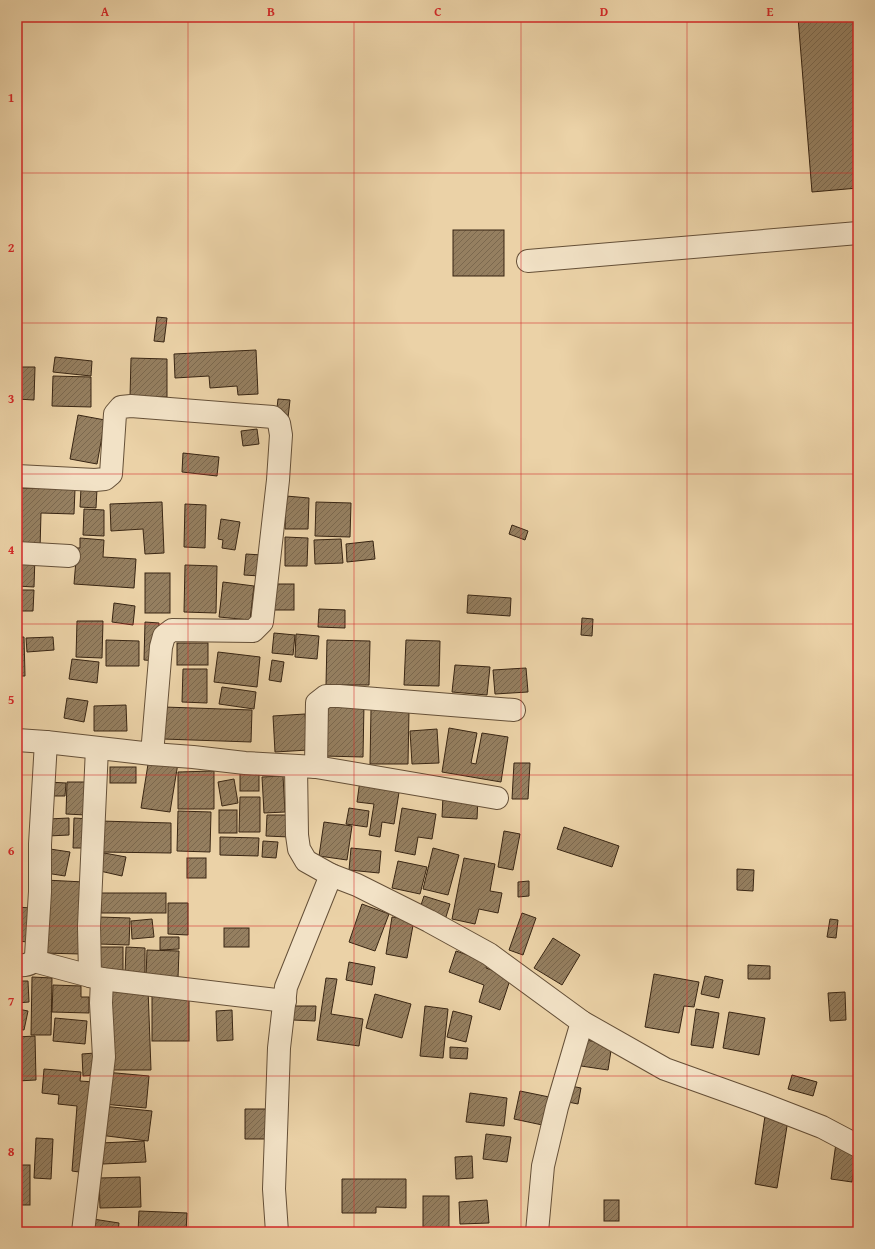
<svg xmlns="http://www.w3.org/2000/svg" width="875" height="1249" viewBox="0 0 875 1249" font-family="'Gentium Book Plus',serif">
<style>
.building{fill:url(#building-hatch);stroke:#382513}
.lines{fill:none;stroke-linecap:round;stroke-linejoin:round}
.minor-casing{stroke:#655038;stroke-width:24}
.minor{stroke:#f2e2c6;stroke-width:22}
.grid{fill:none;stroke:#d62828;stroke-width:1;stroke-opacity:0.55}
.neatline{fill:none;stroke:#d62828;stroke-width:1.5}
.grid-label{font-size:13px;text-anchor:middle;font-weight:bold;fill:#d62828}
</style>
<defs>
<pattern id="building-hatch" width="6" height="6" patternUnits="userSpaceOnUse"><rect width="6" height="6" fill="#957f60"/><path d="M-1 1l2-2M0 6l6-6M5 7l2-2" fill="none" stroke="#7b684e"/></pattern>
</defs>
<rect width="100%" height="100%" fill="#ebd2a7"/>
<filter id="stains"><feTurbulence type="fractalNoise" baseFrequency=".005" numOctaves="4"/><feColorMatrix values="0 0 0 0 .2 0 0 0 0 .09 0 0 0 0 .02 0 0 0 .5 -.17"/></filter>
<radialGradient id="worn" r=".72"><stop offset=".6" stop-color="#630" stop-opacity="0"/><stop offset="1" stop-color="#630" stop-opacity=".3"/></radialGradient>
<!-- building -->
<g class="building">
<polygon points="798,17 858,17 858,188 812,192"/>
<rect x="453" y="230" width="51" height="46"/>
<polygon points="157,317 167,318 164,342 154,341"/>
<polygon points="256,350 258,394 238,395 237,386 210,388 209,376 175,378 174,354"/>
<polygon points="55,357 92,361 91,376 53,372"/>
<polygon points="131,358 167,359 167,397 130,397"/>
<polygon points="17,367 35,367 34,400 17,399"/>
<polygon points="53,376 91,377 91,407 52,406"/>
<polygon points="278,399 290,400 288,418 276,417"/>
<polygon points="78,415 105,420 97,464 70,459"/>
<polygon points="257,429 259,444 243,446 241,431"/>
<polygon points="183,453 219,457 217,476 182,472"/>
<polygon points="17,488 75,489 74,514 41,513 40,549 20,548 20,539 17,539"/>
<polygon points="81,488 97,489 96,508 80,507"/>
<polygon points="286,496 309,498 308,529 285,529"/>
<polygon points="162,502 164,553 145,554 143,529 111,531 110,504"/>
<polygon points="316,502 351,503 350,537 315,536"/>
<polygon points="185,504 206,505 205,548 184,547"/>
<polygon points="84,509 104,510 104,536 83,535"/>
<polygon points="221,519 240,522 235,550 222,548 223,540 218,539"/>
<polygon points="512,525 528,531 525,540 509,534"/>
<polygon points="285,537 308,538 307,566 285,566"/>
<polygon points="80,538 104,540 103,557 136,559 134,588 74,584 77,548 80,548"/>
<polygon points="341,539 343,563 315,564 314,540"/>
<polygon points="373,541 375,559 347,562 346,544"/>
<polygon points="246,554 262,555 260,576 244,575"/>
<polygon points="17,556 35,556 34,587 17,586"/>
<polygon points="185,565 217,566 216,613 184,612"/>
<rect x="145" y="573" width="25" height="40"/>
<polygon points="223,582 254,586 250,620 219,617"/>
<rect x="270" y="584" width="24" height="26"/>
<polygon points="17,590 34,590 33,611 17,611"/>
<polygon points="468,595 511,598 510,616 467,613"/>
<polygon points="114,603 135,606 133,625 112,622"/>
<polygon points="319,609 345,610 345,628 318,627"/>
<polygon points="582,618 593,619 592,636 581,635"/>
<polygon points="77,621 103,621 102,658 76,657"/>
<polygon points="145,622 159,623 158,661 144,660"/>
<polygon points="274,633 295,635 293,655 272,653"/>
<polygon points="296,634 319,636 317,659 295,657"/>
<polygon points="17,637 24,637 25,676 17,676"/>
<polygon points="53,637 54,650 27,652 26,638"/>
<polygon points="106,640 139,641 139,666 106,666"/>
<polygon points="327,640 370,641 369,685 326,685"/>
<polygon points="406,640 440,641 439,686 404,685"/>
<rect x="177" y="643" width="31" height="22"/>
<polygon points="218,652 260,657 257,687 214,682"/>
<polygon points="72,659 99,662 97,683 69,679"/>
<polygon points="272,660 284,662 281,682 269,680"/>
<polygon points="455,665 490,667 487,695 452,692"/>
<polygon points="526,668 528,692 495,694 493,670"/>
<polygon points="183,669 207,669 207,703 182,702"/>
<polygon points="222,687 256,692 254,709 219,704"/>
<polygon points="67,698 88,701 84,722 64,718"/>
<polygon points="325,703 364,704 363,757 324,756"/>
<polygon points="126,705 127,731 94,731 94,706"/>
<polygon points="164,707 252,710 251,742 163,739"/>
<polygon points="371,709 409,710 408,764 370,764"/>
<polygon points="305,714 308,750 275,752 273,716"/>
<polygon points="449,728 477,733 471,763 476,764 482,733 508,737 501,782 442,772"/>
<polygon points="437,729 439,763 412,764 410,731"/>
<polygon points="149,758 178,763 170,812 141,808"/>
<polygon points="514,763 530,763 528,799 512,799"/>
<rect x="240" y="765" width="19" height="26"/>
<rect x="110" y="767" width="26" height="16"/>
<polygon points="214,771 214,809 178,809 178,772"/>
<polygon points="283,776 285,812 264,813 262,777"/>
<polygon points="234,779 238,803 222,806 218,782"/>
<polygon points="360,780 400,786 394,824 382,822 380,837 369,835 374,804 357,802"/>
<polygon points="48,782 66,783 65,796 47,796"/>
<polygon points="67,782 87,782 86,815 66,814"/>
<polygon points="443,796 478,798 477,819 442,817"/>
<polygon points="240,797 260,797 260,832 239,832"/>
<polygon points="349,808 369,811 367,827 346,824"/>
<polygon points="402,808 436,814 432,839 418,837 415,855 395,851"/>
<rect x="219" y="810" width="18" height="23"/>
<polygon points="18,811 20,833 17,834 17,812"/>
<polygon points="178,811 211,812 210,852 177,851"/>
<polygon points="267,815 291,815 290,837 266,836"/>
<polygon points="69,818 69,835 48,836 48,819"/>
<polygon points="74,818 90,819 89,848 73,848"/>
<polygon points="100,821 171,823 171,853 100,852"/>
<polygon points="324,822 352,826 347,860 319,856"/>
<polygon points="564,827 619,846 612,867 557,849"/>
<polygon points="504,831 520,834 513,870 498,867"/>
<polygon points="220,837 259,838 258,856 220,855"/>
<polygon points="263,841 278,842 276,858 262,857"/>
<polygon points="351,848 381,851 379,873 349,870"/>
<polygon points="433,848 459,855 448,895 423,889"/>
<polygon points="50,849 70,852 65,876 46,873"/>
<polygon points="104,853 126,857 122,876 100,871"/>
<rect x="187" y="858" width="19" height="20"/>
<polygon points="464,858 495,864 490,891 502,893 498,913 479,909 475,924 452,919"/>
<polygon points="398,861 427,867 420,894 392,888"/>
<polygon points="737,869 754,870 753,891 737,890"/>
<polygon points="45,880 84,882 81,954 42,953"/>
<polygon points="529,881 529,896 518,897 518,882"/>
<rect x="101" y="893" width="65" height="20"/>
<polygon points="424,896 450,904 445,920 419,911"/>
<polygon points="168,903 188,903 188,935 168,934"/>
<polygon points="362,904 389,914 375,951 349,942"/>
<polygon points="17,907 31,908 28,942 17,941"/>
<polygon points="522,913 536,918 523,955 509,950"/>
<polygon points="99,917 130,918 129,945 99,944"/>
<polygon points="392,917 414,920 407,958 386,954"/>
<polygon points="152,919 154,937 132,939 131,921"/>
<polygon points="830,919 838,920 836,938 827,937"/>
<rect x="224" y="928" width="25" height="19"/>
<polygon points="160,937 179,937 179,949 160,950"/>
<polygon points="553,938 580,955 562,985 534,968"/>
<rect x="99" y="947" width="24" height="26"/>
<polygon points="126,947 145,948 145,976 125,975"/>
<polygon points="147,950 179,951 178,978 146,977"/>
<polygon points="456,951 488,962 486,968 511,977 500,1010 479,1002 484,985 449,972"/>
<polygon points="349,962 375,967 372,985 346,980"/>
<polygon points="748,965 770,966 770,979 748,979"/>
<polygon points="654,974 699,982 694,1007 684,1006 679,1033 645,1027"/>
<polygon points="705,976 723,980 719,998 701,994"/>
<polygon points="32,977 52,978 51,1035 31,1035"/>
<polygon points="326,978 337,979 331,1014 363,1019 359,1046 317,1040"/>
<polygon points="17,981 28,981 29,1002 17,1003"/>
<polygon points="53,985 81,986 81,997 89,997 89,1013 52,1012"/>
<polygon points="148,988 151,1070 113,1070 107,989"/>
<rect x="152" y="990" width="37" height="51"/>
<polygon points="845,992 846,1020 830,1021 828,993"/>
<polygon points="375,994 411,1004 402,1038 366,1028"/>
<polygon points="293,1006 316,1006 315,1021 293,1020"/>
<polygon points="425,1006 448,1009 443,1058 420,1056"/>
<polygon points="18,1009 28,1011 24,1030 17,1029"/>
<polygon points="696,1009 719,1013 713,1048 691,1045"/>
<polygon points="232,1010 233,1040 217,1041 216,1011"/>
<polygon points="453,1011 472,1016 466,1042 447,1037"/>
<polygon points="729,1012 765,1018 759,1055 723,1048"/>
<polygon points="55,1018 87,1021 85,1044 53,1041"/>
<polygon points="35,1036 36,1080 17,1081 17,1037"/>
<polygon points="585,1040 612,1044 608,1070 581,1066"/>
<polygon points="450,1047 468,1048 467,1059 450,1058"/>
<polygon points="95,1053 96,1075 83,1076 82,1054"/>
<polygon points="44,1069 81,1072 80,1081 94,1082 86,1173 72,1171 77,1106 58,1104 59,1095 42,1093"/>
<polygon points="105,1072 149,1076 146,1108 103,1104"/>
<polygon points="792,1075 817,1082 813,1096 788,1089"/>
<polygon points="571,1086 581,1088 578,1104 568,1102"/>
<polygon points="520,1091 554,1098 547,1126 514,1119"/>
<polygon points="470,1093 507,1098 504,1126 466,1122"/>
<polygon points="102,1106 152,1111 148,1141 99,1135"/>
<polygon points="245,1109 270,1109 269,1139 245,1139"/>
<polygon points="765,1116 788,1120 777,1188 755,1184"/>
<polygon points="486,1134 511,1137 507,1162 483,1159"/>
<polygon points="36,1138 53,1139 51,1179 34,1178"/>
<polygon points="144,1141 146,1162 103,1164 101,1143"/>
<polygon points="836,1143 857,1146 852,1182 831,1179"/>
<polygon points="472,1156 473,1178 456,1179 455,1157"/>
<rect x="17" y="1165" width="13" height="40"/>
<polygon points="140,1177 141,1207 100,1208 99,1178"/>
<polygon points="342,1179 406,1179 406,1208 376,1207 376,1213 342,1213"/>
<rect x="423" y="1196" width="26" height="36"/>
<polygon points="487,1200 489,1223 460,1224 459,1202"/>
<rect x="604" y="1200" width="15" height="21"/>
<polygon points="139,1211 187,1213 186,1232 138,1232"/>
<polygon points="93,1219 119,1223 118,1232 91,1232"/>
</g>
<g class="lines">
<defs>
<g id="minor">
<polyline points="528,261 858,233"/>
<polyline points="17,476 95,480 105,479 111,474 115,414 121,407 131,406 273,417 279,423 281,435 278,480 262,622 253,631 172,630 164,636 161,647 152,754"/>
<polyline points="17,553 69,556"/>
<polyline points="17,740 46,742 152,754 193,757 245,763 316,767 497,798"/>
<polyline points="296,766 297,835 299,849 306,861 331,875 357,885 429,921 489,954 582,1022 665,1069 760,1103 822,1127 858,1146"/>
<polyline points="316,767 317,703 326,696 339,696 514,710"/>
<polyline points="34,961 90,976"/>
<path d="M 17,965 C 26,966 33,964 36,956 L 40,892 L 40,844 L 46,742"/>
<polyline points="102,979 285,1001"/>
<polyline points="83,1232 104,1057 101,1003 102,979 90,976 89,926 97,748"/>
<polyline points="277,1232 274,1189 279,1048 286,987 331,875"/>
<polyline points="537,1232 543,1166 557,1107 582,1022"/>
</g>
</defs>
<!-- minor casing -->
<use href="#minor" class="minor-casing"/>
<!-- minor -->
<use href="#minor" class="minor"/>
</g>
<!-- grid -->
<path class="grid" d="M 188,17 L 188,1232M 354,17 L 354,1232M 521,17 L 521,1232M 687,17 L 687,1232M 17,173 L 858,173M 17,323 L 858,323M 17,474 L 858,474M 17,624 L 858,624M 17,775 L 858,775M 17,926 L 858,926M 17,1076 L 858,1076"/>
<!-- margin -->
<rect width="875" height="1249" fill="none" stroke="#ebd2a7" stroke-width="44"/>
<rect x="22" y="22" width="831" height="1205" class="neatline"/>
<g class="grid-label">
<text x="105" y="16">A</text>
<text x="271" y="16">B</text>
<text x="438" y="16">C</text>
<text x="604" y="16">D</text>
<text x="770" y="16">E</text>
<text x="11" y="102">1</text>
<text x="11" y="252">2</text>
<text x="11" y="403">3</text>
<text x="11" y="554">4</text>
<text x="11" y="704">5</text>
<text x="11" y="855">6</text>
<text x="11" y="1006">7</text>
<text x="11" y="1156">8</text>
</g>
<rect width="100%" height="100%" filter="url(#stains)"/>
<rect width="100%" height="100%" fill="url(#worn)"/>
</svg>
